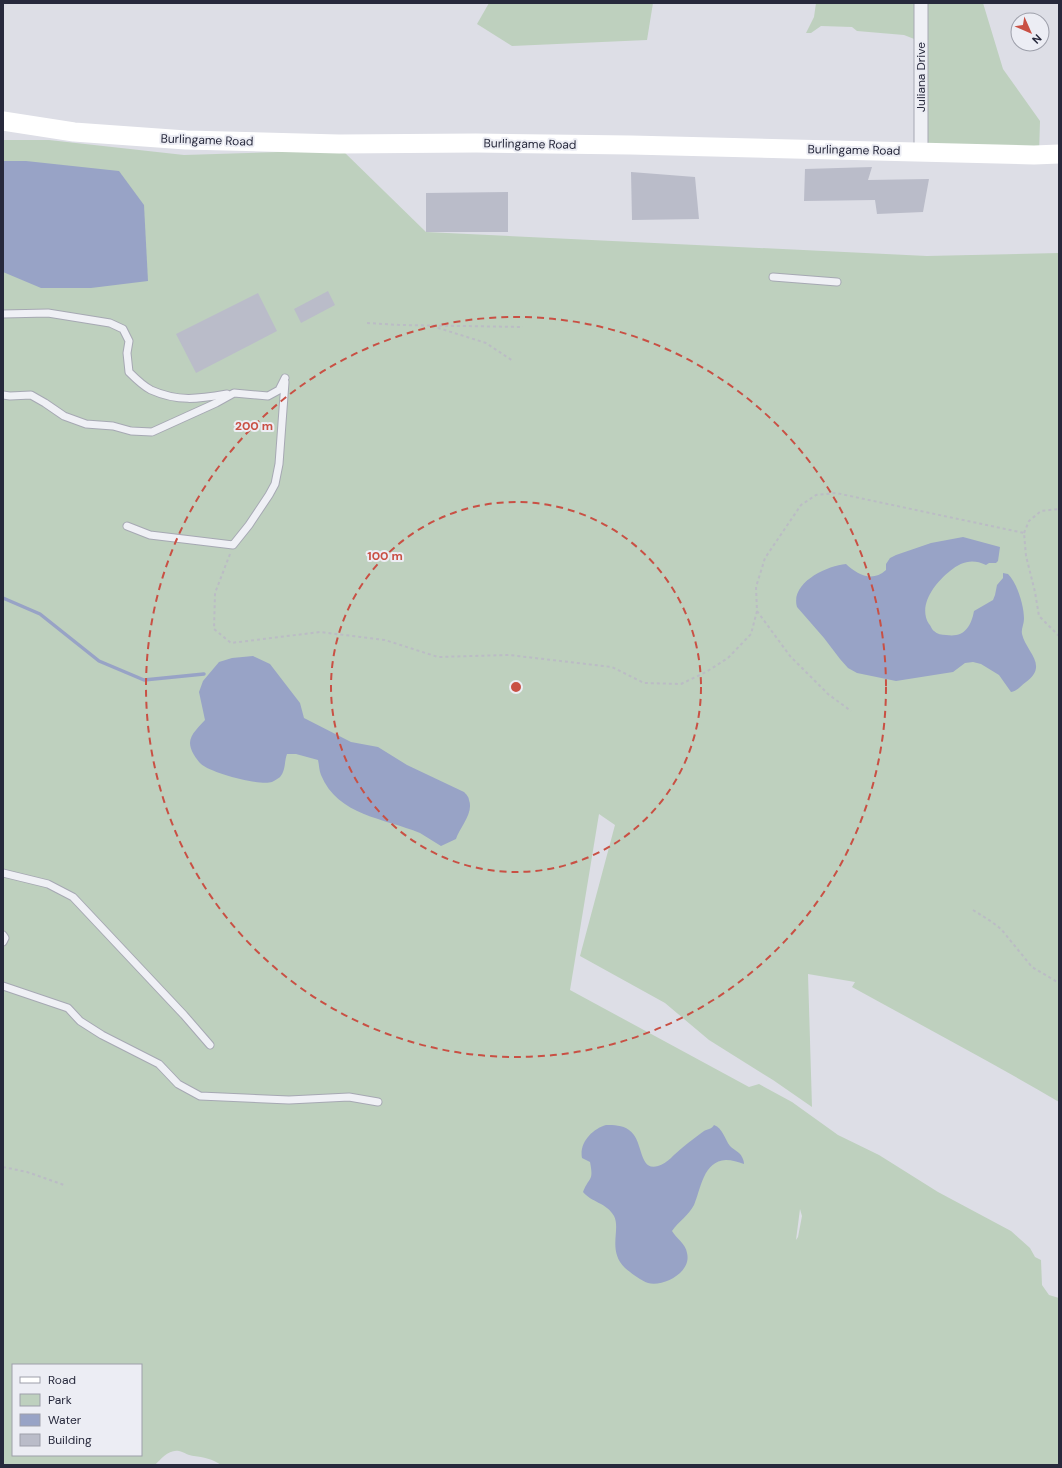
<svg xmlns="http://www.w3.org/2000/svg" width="1062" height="1468" viewBox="0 0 1062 1468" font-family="'DM Sans',sans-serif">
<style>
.green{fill:#bed0be;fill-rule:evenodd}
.water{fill:#98a3c6}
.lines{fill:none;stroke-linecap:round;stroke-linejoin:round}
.stream{stroke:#98a3c6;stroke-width:3.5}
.building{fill:#babcc9}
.lane-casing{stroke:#a6a8b3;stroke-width:9}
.street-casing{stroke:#a6a8b3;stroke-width:15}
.path{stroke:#bbbcc5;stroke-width:2;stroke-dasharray:3 3;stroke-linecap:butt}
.lane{stroke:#eff0f5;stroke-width:7}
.street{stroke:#eff0f5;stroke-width:13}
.secondary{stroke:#fff;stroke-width:19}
.ring{fill:none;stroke:#c95044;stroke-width:2;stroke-dasharray:7 5}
.labels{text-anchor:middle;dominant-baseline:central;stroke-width:4;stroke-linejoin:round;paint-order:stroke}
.street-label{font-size:12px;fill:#27293c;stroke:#ecedf4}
.centre{fill:#c95044;stroke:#ecedf4;stroke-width:2}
.ring-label{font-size:12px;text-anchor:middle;font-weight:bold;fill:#c95044;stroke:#ecedf4;stroke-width:4;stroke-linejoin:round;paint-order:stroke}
</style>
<rect width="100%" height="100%" fill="#dddee6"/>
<!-- green -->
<g class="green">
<polygon points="489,3 653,3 647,40 512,46 477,24"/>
<polygon points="816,3 983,3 1003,69 1040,121 1039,154 922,153 922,42 904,35 857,31 852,27 821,26 811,33 806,33 814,17"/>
<path d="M 3,140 L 49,140 L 184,155 L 342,150 L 426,232 L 927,256 L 1059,253 L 1059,1102 C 991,1062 921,1025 852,987 L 855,982 L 808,974 L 812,1107 L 773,1080 L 709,1040 L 665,1003 L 580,956 L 615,825 L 599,814 L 570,990 L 749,1087 L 759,1084 L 792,1102 L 838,1135 L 879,1155 L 938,1192 L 1011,1231 L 1030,1248 L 1035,1257 L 1041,1260 L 1042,1285 L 1049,1295 L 1059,1298 L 1059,1465 L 221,1465 C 213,1459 203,1457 194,1456 C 189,1456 184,1452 179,1451 C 169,1449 161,1459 155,1465 L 3,1465 ZM 800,1209 L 802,1216 L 798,1237 L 796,1240 ZM 13,1365 L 141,1365 L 141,1455 L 13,1455 Z"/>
</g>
<!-- water -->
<g class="water">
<polygon points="3,161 26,161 119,171 144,205 148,281 91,288 41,288 3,272"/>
<path d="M 963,537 L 1000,547 L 998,561 L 996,563 L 989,563 L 986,565 C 972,558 961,562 950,571 C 936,582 917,605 929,624 C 931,626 932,630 934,631 C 937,634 942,635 946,635 C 964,638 971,627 974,611 L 993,600 L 995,595 L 997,585 L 1003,578 L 1003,573 L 1008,574 C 1017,583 1024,605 1024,619 C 1024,624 1021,629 1022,634 C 1026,652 1049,665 1026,682 C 1020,686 1018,691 1011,692 L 999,675 L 981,664 L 973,662 L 965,663 L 953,672 L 896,681 L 857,673 L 848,668 L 840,659 L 824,638 L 797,607 C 790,583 826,566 846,564 C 857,574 872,583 886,570 L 886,564 L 890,558 L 896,555 L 931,543 Z"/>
<path d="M 253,656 L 270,664 L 300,703 L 304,718 L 351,742 L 378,747 L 407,765 L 464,792 C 466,794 469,797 469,800 C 474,813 460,827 456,839 L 441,846 C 434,842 427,837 420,833 C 384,818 338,816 321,775 C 319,770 319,764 318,760 L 296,754 L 287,754 C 284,762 286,770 280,777 C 279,778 274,781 272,782 C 259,786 211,773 201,764 C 196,759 190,750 190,743 C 190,734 200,726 205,720 L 199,692 L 203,681 L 219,662 L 232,658 Z"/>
<path d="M 606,1125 C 614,1125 622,1125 629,1130 C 644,1140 638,1172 658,1166 C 667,1164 675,1153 682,1148 C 689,1142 697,1136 704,1131 C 708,1129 712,1129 714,1125 C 723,1128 725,1140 730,1146 C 734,1150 740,1152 742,1157 C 743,1159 744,1161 744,1164 C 738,1162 732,1160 726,1160 C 703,1161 701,1189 694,1205 C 689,1215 678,1222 672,1231 C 676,1238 686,1244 687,1253 C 692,1272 664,1287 648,1283 C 640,1280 631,1273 625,1268 C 607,1250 621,1230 614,1216 C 607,1203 591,1202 583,1192 C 589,1176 594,1182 590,1162 L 582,1158 C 579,1143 592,1129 606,1125 Z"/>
</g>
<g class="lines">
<!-- stream -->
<polyline class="stream" points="3,598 40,614 99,661 144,680 204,674"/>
</g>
<!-- building -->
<g class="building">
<polygon points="872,167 868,180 929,179 923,212 877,214 875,200 804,201 805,169"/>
<polygon points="631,172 695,177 699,219 632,220"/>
<polygon points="508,192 508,232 426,232 426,193"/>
<polygon points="328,291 335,305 301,323 294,309"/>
<polygon points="258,293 277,331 196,373 176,334"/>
</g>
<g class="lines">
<defs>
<g id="lane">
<polyline points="773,277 837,282"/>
<path d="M 3,314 L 48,313 L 110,323 L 123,329 L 129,341 L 127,353 L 129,372 C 135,378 143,386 151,390 C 178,402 198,399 227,394"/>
<polyline points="3,395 10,396 31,395 45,403 64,416 86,424 113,426 131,431 152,432 216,403 234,393 268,396 279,390 285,378"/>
<polyline points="127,526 150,535 233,545 249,525 269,495 275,484 279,464 285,382"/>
<polyline points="3,873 48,884 73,897 184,1015 210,1045"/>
<polyline points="3,935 5,938 3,942"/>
<polyline points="3,986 68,1008 80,1021 102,1035 159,1064 178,1084 200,1096 289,1100 349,1097 378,1102"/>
</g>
<polyline id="street" points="921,3 921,152"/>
</defs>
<!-- lane casing -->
<use href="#lane" class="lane-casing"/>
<!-- street casing -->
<use href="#street" class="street-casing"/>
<!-- path -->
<g class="path">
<polyline points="367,323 400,325 523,327"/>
<polyline points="432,326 486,343 513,361"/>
<polyline points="1024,533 1029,521 1041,511 1059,509"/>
<polyline points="230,554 215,593 214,629 231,643 320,632 385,640 438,657 509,655 612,667 644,683 681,684 706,672 728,658 751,634 757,611 756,587 765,558 801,505 816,495 836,493 1024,533 1026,556 1035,592 1039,616 1059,636"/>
<polyline points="757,611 790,656 828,694 851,711"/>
<polyline points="973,910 992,922 1001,929 1032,967 1059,983"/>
<polyline points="3,1167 27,1172 64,1185"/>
</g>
<!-- lane -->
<use href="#lane" class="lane"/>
<!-- street -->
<use href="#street" class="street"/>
<!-- secondary -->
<polyline class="secondary" points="3,121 74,132 186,140 339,144 476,143 631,145 1034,155 1059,154"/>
</g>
<!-- distance rings -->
<g class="ring">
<circle cx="516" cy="687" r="185"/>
<circle cx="516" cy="687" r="370"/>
</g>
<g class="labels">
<!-- street labels -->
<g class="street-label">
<text transform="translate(921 77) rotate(-90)">Juliana Drive</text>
<text transform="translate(207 140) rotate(2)">Burlingame Road</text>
<text transform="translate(530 144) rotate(1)">Burlingame Road</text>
<text transform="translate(854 150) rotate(1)">Burlingame Road</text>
</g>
</g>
<circle cx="516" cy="687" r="6" class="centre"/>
<g class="ring-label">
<text x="254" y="430">200 m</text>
<text x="385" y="560">100 m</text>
</g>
<!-- border -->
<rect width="1062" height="1468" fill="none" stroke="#27293c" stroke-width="8"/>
<!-- legend -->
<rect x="12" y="1364" width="130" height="92" fill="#ecedf4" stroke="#9d9faa"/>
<rect x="20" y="1377" width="20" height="6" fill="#ffffff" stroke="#9d9faa"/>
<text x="48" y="1384" font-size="12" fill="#27293c">Road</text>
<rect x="20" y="1394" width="20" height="12" fill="#bed0be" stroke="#9d9faa"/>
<text x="48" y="1404" font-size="12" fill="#27293c">Park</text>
<rect x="20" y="1414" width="20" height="12" fill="#98a3c6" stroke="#9d9faa"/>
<text x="48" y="1424" font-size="12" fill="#27293c">Water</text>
<rect x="20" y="1434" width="20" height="12" fill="#babcc9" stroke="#9d9faa"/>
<text x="48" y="1444" font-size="12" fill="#27293c">Building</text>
<!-- north arrow -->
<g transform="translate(1030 32) rotate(135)"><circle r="19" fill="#ecedf4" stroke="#9d9faa"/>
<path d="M0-3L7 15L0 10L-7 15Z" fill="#c95044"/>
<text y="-6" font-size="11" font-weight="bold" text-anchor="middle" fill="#27293c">N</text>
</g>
</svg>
